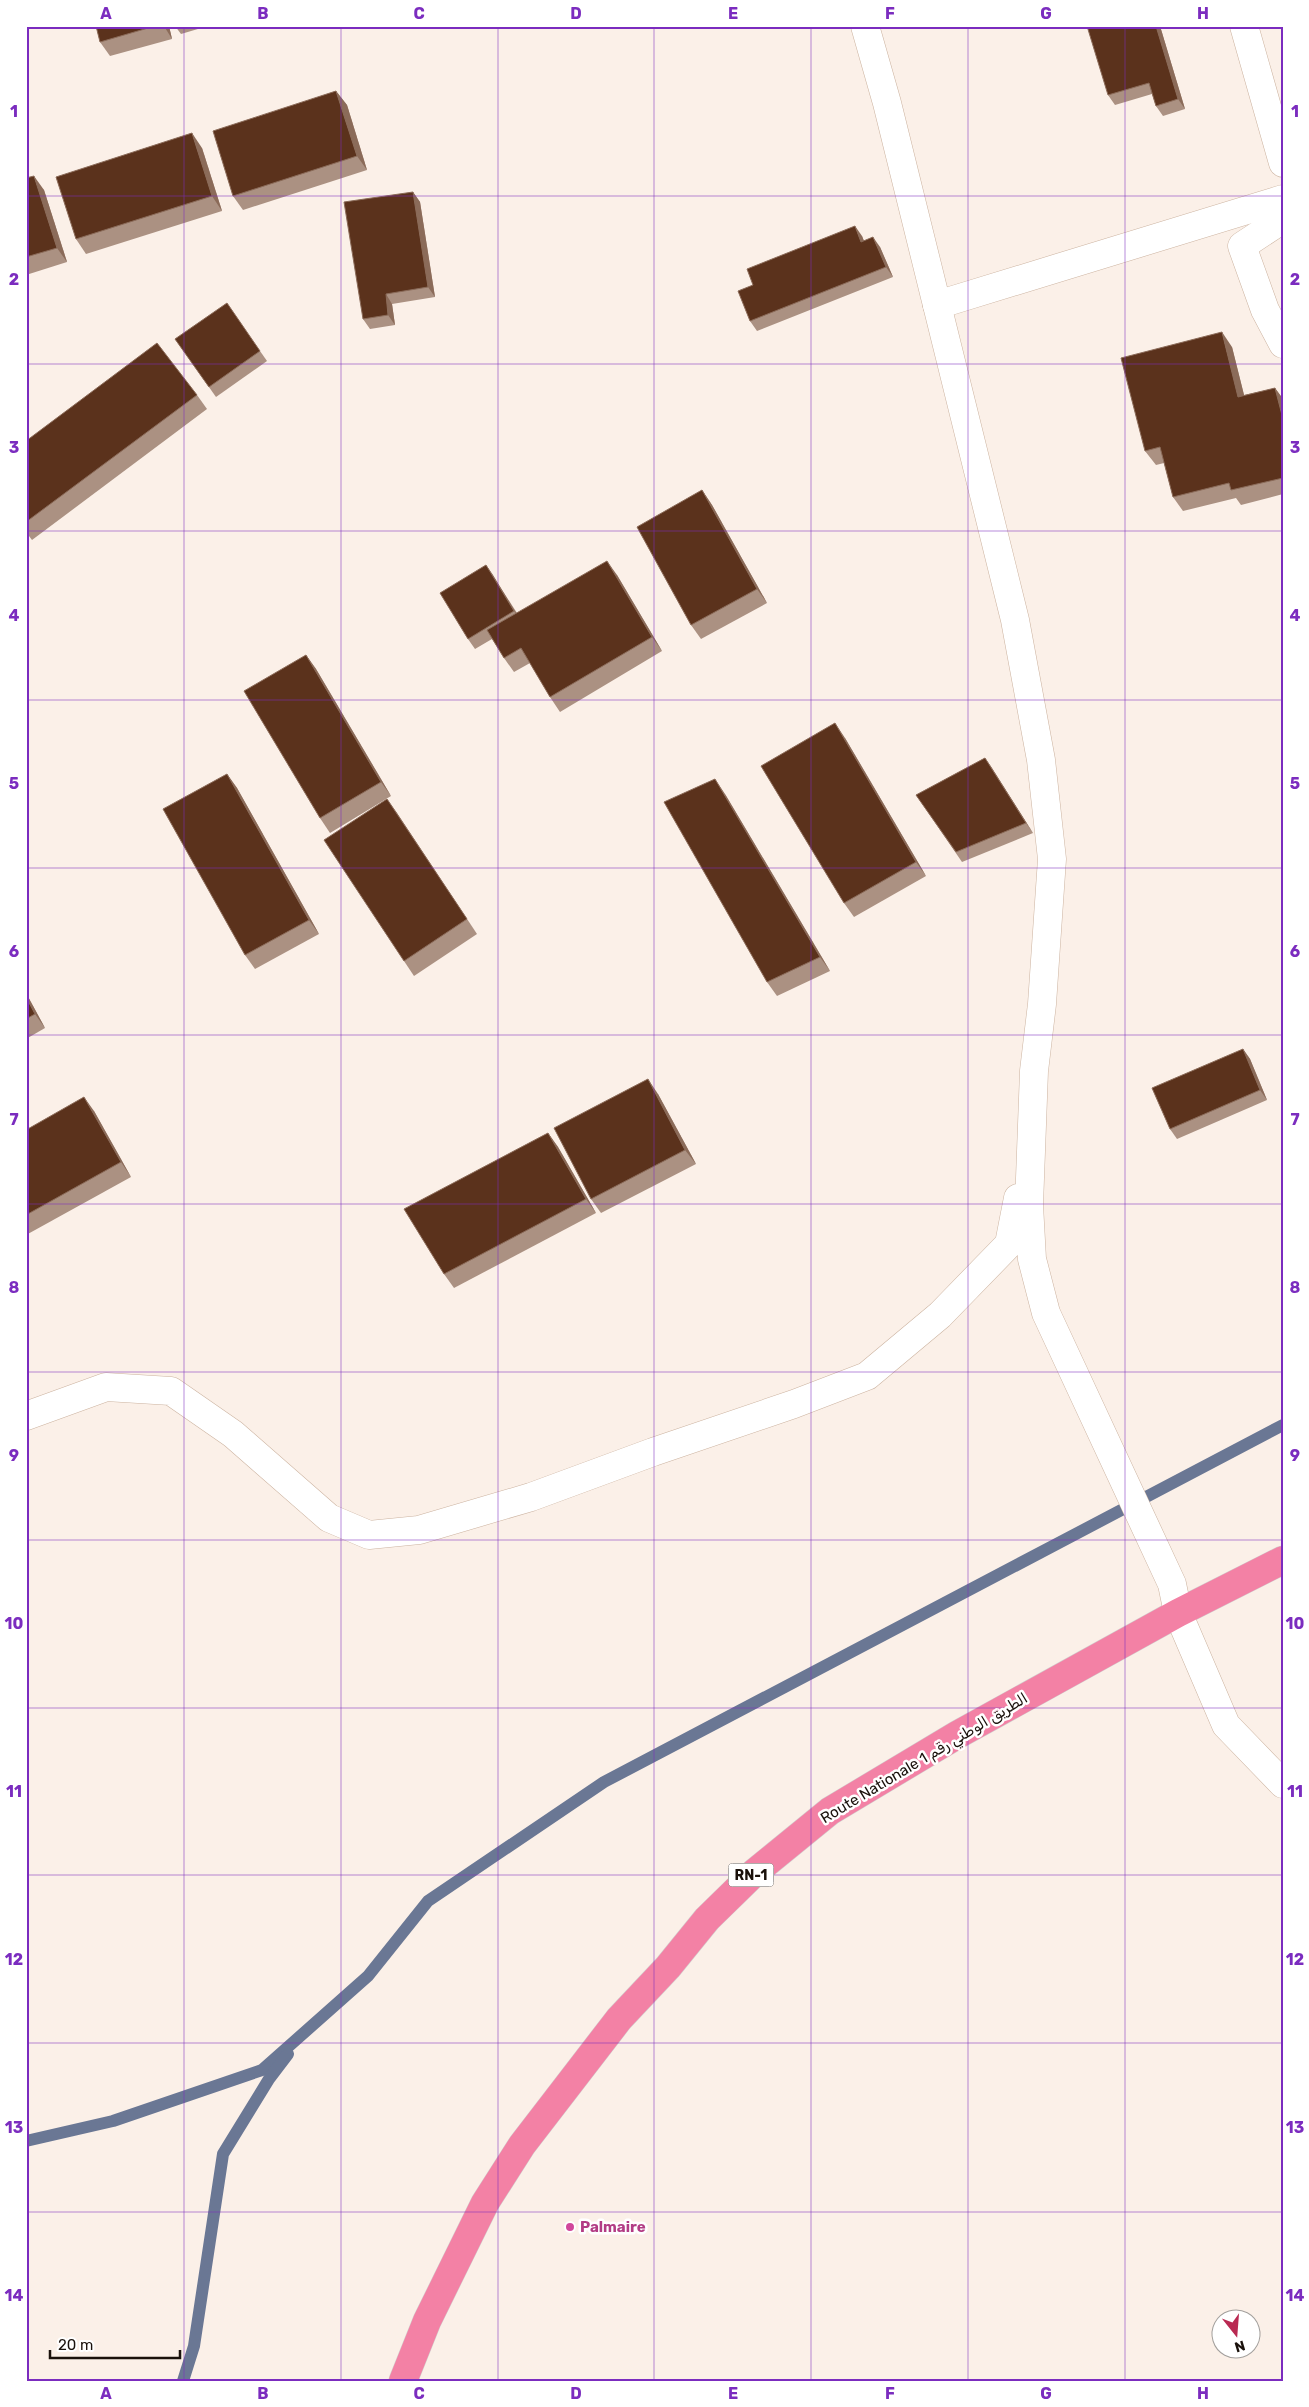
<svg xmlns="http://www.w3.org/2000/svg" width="1309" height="2407" viewBox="0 0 1309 2407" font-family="Rubik,'Noto Sans Arabic',sans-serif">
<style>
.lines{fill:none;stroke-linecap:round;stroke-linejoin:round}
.stream{stroke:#6a7794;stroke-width:12}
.street-casing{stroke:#ccb3a0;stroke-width:29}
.highway-casing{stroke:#d1cfce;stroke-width:29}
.street{stroke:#fff;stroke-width:28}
.highway{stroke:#f381a5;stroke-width:28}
.wall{fill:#ab9182}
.shaded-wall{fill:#8b6b59}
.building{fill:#5b321c;stroke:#8b6b59}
.grid{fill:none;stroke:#7b2cbf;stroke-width:1;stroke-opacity:0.55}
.hotel-dot{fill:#d1479c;stroke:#fff;stroke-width:2}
.labels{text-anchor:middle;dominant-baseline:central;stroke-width:5;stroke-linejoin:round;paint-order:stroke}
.shield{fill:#fff;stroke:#5f5854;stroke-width:1}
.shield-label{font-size:14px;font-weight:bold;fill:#1a110b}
.street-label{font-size:15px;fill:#1a110b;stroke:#fff}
.hotel-label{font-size:15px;font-weight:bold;fill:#b23c85;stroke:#fff;text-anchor:start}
.neatline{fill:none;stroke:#7b2cbf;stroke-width:2}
.grid-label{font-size:16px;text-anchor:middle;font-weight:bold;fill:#7b2cbf}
</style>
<rect width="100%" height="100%" fill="#fbf0e8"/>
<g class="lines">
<!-- stream -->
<g class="stream">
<polyline points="26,2141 113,2121 262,2070 368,1976 428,1901 604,1782 1283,1425"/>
<polyline points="183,2381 194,2346 223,2154 269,2079 288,2054"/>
</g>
<defs>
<g id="street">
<polyline points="865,26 887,103 1015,620 1041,760 1052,859 1042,1004 1034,1071 1029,1205 1032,1259 1046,1313 1172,1584 1178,1613 1226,1725 1283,1784"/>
<polyline points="1244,26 1283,163"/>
<polyline points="1283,219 1242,246 1265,310 1283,344"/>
<polyline points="937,305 1283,199"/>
<polyline points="26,1416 106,1387 171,1391 233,1434 329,1518 369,1535 419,1530 531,1497 653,1452 794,1404 867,1376 940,1315 1009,1244 1018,1198"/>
</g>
<polyline id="highway" points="403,2381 427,2321 485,2203 522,2145 619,2019 668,1967 707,1919 754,1873 830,1811 957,1735 1178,1613 1283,1560"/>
</defs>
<!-- street casing -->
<use href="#street" class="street-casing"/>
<!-- highway casing -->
<use href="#highway" class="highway-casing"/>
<!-- street -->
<use href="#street" class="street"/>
<!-- highway -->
<use href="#highway" class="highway"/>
</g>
<!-- wall -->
<g class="wall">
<polygon points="96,26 169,26 172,39 110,56 100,42"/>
<polygon points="175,26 208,26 181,34"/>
<polygon points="1160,26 1185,109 1163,116 1156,106 1152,94 1115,105 1108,95"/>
<polygon points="336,91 347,105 367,170 243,210 233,196"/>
<polygon points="202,148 222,211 86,254 76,239"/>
<polygon points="26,178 44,190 67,262 26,275"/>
<polygon points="413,192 420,202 435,297 392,304 395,325 370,329 363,319"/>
<polygon points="862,236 864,241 880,247 893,277 757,331 750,321 753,285"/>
<polygon points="175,339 260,351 267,361 216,397"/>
<polygon points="1232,347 1244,395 1275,388 1283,399 1283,494 1241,505 1236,498 1183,511 1173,497 1164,463 1156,465 1145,451"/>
<polygon points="197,395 207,409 32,540 26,532 26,441"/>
<polygon points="702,490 712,505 767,603 701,639 691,625"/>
<polygon points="486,565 517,613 617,575 662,651 560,712 550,697 530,663 514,672 504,658 492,639 475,649 468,639"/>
<polygon points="306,655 316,669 391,796 330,833 320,818"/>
<polygon points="845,738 926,876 854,917 844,903"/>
<polygon points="985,758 1033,833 962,862 916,795"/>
<polygon points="227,774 237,788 319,934 255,969 245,955"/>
<polygon points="725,794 830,971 777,996 767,982"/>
<polygon points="387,799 477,934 414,976 404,961"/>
<polygon points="26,993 45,1028 26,1039"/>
<polygon points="1243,1049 1250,1059 1267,1100 1177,1139 1170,1129"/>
<polygon points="658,1094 696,1164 601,1213 591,1199"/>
<polygon points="94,1111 131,1177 26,1235 26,1130"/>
<polygon points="548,1133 558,1147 596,1213 454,1288 444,1274"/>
</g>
<!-- shaded-wall -->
<g class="shaded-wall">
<polygon points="164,26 169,26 172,39"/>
<polygon points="1156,26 1160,26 1185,109 1178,99"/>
<polygon points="336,91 347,105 367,170 357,156"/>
<polygon points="192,133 202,148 222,211 212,196"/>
<polygon points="34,176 44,190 67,262 57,248"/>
<polygon points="413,192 420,202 435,297 428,287"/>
<polygon points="855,226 862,236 868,252 861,242"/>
<polygon points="873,237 880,247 893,277 886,267"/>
<polygon points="386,294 392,304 395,325 388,315"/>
<polygon points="1222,332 1232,347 1248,411 1238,397"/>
<polygon points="1275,388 1283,399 1283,419"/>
<polygon points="702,490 712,505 767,603 757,589"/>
<polygon points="607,561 617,575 662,651 652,637"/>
<polygon points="486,565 493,575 521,621 514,611"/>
<polygon points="306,655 316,669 391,796 381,782"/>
<polygon points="835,723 845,738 926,876 916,862"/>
<polygon points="985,758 992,768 1033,833 1026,823"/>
<polygon points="227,774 237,788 319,934 309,920"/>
<polygon points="715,779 725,794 830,971 820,957"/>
<polygon points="387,799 397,813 477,934"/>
<polygon points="26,993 45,1028 35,1014 26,997"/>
<polygon points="1243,1049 1250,1059 1267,1100 1260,1090"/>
<polygon points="648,1079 658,1094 696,1164 685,1150"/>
<polygon points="84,1097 94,1111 131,1177 121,1162"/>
<polygon points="548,1133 558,1147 596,1213 586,1199"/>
</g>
<!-- building -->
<g class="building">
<polygon points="96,26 155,26 100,42"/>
<polygon points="1087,26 1156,26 1178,99 1156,106 1149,83 1108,95"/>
<polygon points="336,91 357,156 233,196 213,131"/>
<polygon points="192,133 212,196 76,239 56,177"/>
<polygon points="34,176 57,248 26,257 26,178"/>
<polygon points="413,192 428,287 386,294 388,315 363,319 344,202"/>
<polygon points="855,226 861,242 873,237 886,267 750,321 738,291 753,285 747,269"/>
<polygon points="227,303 260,351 209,387 175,339"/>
<polygon points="1222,332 1238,397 1275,388 1283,419 1283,478 1231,490 1229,483 1173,497 1160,447 1145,451 1121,358"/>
<polygon points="157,343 197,395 26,522 26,441"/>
<polygon points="702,490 757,589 691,625 637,527"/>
<polygon points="607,561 652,637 550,697 521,648 504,658 487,630"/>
<polygon points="486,565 514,611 468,639 440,593"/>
<polygon points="306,655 381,782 320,818 244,691"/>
<polygon points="835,723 916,862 844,903 761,766"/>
<polygon points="985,758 1026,823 956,852 916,795"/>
<polygon points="227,774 309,920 245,955 163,809"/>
<polygon points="715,779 820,957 767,982 664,802"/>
<polygon points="387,799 467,919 404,961 324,840"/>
<polygon points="26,997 35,1014 26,1019"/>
<polygon points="1243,1049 1260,1090 1170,1129 1152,1088"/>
<polygon points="648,1079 685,1150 591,1199 554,1128"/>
<polygon points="84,1097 121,1162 26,1215 26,1130"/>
<polygon points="548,1133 586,1199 444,1274 404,1209"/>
</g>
<!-- grid -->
<path class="grid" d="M 184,26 L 184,2381M 341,26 L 341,2381M 498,26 L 498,2381M 654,26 L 654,2381M 811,26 L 811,2381M 968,26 L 968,2381M 1125,26 L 1125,2381M 26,196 L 1283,196M 26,364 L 1283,364M 26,531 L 1283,531M 26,700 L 1283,700M 26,868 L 1283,868M 26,1035 L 1283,1035M 26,1204 L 1283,1204M 26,1372 L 1283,1372M 26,1540 L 1283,1540M 26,1708 L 1283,1708M 26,1875 L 1283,1875M 26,2043 L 1283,2043M 26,2212 L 1283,2212"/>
<!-- markers -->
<circle class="hotel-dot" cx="570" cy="2227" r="5"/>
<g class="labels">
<!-- shield labels -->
<rect class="shield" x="728.5" y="1863.5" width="45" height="23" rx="4"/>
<g class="shield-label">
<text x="751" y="1875">RN-1</text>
</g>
<!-- street labels -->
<g class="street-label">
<text transform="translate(924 1758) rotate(-31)">Route Nationale الطريق الوطني رقم 1</text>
</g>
<!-- hotel labels -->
<g class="hotel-label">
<text x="580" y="2227">Palmaire</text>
</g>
</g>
<!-- border -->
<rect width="1309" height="2407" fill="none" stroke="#ffffff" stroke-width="55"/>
<!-- north arrow -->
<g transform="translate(1236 2334) rotate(163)"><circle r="24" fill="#ffffff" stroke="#a3a09d"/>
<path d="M0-4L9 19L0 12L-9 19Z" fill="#b92952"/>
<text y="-8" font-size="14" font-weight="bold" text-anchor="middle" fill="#1a110b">N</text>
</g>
<!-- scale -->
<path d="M50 2350v8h130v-8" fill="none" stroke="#1a110b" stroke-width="2.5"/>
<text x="58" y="2350" font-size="15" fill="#1a110b" stroke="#ffffff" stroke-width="4" paint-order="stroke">20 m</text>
<rect x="28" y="28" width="1254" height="2352" class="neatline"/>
<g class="grid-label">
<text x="106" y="19">A</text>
<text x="263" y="19">B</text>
<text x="419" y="19">C</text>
<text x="576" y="19">D</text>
<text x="733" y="19">E</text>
<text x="890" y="19">F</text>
<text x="1046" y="19">G</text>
<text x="1203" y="19">H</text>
<text x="14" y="117">1</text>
<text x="1295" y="117">1</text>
<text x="14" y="285">2</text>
<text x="1295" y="285">2</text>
<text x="14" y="453">3</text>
<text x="1295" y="453">3</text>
<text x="14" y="621">4</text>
<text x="1295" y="621">4</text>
<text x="14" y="789">5</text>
<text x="1295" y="789">5</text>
<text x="14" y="957">6</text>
<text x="1295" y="957">6</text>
<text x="14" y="1125">7</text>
<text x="1295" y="1125">7</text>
<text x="14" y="1293">8</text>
<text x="1295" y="1293">8</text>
<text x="14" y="1461">9</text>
<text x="1295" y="1461">9</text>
<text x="14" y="1629">10</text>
<text x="1295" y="1629">10</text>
<text x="14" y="1797">11</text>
<text x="1295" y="1797">11</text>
<text x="14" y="1965">12</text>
<text x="1295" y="1965">12</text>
<text x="14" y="2133">13</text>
<text x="1295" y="2133">13</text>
<text x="14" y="2301">14</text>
<text x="1295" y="2301">14</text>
<text x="106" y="2399">A</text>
<text x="263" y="2399">B</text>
<text x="419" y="2399">C</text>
<text x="576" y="2399">D</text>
<text x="733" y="2399">E</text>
<text x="890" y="2399">F</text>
<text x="1046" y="2399">G</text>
<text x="1203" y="2399">H</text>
</g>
</svg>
